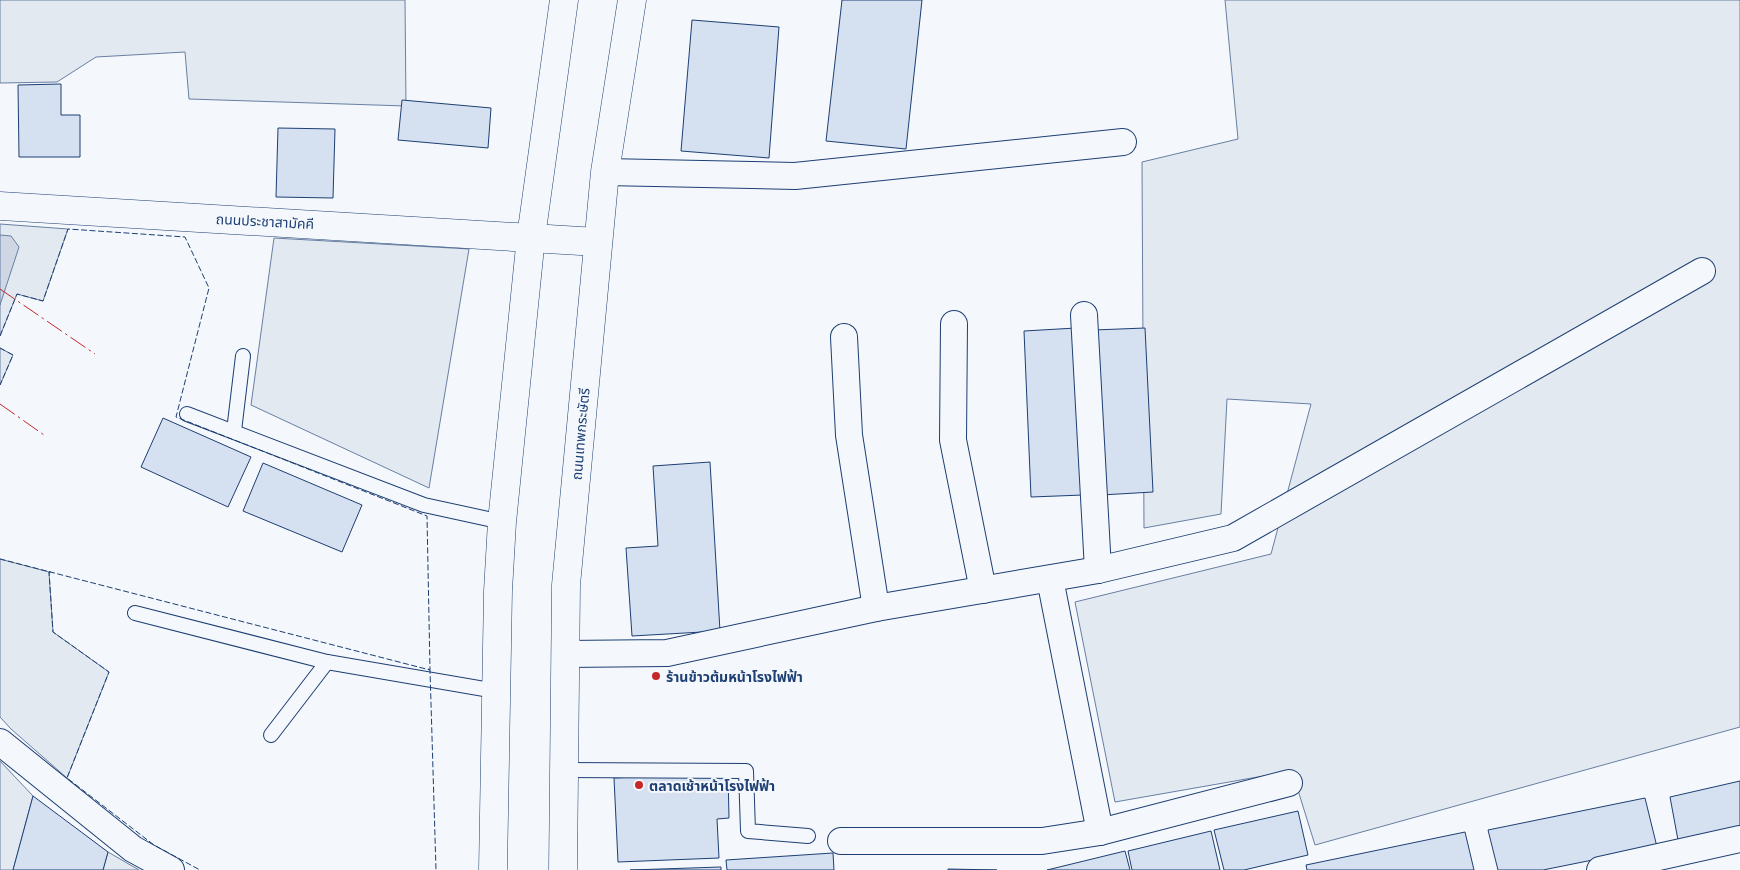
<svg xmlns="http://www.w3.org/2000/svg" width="1740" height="870" viewBox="0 0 1740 870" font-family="Inter,'Noto Sans Thai',sans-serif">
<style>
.green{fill:#e3e9f0;stroke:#687fa3}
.water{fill:#cfd7e4;stroke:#687fa3}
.building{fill:#d5e0f0;stroke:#1d3f73}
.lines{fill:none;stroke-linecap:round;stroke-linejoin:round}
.lane-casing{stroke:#1d3f73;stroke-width:16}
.street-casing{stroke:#1d3f73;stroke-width:28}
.secondary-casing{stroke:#1d3f73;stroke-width:29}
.primary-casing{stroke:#1d3f73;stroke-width:29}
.lane{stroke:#f4f7fb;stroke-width:14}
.street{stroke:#f4f7fb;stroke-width:26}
.secondary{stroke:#f4f7fb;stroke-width:28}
.primary{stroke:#f4f7fb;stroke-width:28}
.fence{stroke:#1d3f73;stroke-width:1;stroke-dasharray:6 2.5;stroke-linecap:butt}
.power{stroke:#c62828;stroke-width:1;stroke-dasharray:18 4 2.5 4;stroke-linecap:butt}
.poi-dot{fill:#c62828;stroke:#f4f7fb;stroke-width:2}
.labels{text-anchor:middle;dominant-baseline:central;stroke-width:4;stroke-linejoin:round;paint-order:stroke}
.street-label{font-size:14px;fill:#1d3f73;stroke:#f4f7fb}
.poi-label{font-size:14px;font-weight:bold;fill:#1d3f73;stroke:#f4f7fb;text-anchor:start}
</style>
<rect width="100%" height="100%" fill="#f4f7fb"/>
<!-- green -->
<g class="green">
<polygon points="0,0 405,0 406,106 189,99 185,52 96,57 57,82 0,83"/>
<polygon points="1225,0 1740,0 1740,727 1315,845 1292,771 1115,802 1075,602 1271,554 1311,404 1227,399 1221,514 1144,528 1142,162 1238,139"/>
<polygon points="0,224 68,229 43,301 17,294 0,336"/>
<polygon points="274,238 469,249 429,488 251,405"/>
<polygon points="0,348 13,355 0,385"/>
<polygon points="0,559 49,572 53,632 109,672 67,778 11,729 0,717"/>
<polygon points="0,761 33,796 13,870 0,870"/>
<polygon points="108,852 139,870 103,870"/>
</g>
<!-- water -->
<polygon class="water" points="0,235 11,236 19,247 0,305"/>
<!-- building -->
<g class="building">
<polygon points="842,0 922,0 906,149 826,141"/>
<polygon points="692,20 779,27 769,158 681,151"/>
<polygon points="61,84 61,115 80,115 80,157 19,157 18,85"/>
<polygon points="402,100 491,108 488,148 398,140"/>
<polygon points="278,128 335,129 333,198 276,197"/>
<polygon points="1076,328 1083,495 1031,497 1024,331"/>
<polygon points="1145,328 1153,492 1101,495 1094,330"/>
<polygon points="163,418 251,457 228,507 141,467"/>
<polygon points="710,462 720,631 632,636 626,548 658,546 653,466"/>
<polygon points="263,463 362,505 342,552 243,511"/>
<polygon points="728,773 729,818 717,819 719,858 618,862 614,778"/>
<polygon points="1740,781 1740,827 1678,840 1670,797"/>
<polygon points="33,796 108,852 103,870 13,870"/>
<polygon points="1645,798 1657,847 1543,870 1498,870 1488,830"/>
<polygon points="1298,811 1308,855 1244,870 1224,870 1214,830"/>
<polygon points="1211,831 1220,870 1132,870 1128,851"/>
<polygon points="1465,832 1474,870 1307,870 1306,865"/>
<polygon points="1125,851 1130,870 1047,870"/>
<polygon points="833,853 834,870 727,870 726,860"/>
<polygon points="721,867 721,870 630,870"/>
<polygon points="948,869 997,870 948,870"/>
</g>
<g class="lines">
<defs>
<g id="lane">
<polyline points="187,414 424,505 502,522"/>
<polyline points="234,431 243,356"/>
<polyline points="135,613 327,662 496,691"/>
<polyline points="271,735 327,662"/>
<polyline points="564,770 746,771 748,831 808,836"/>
</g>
<g id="street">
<polyline points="605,172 795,176 1123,142"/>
<polyline points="1084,315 1098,570"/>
<polyline points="954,324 953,440 983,590"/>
<polyline points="844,337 849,435 876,608"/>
<polyline points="1050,579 1100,832"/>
<polyline points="565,654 667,653 876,608 1098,570 1233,538 1702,271"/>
<polyline points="0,742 133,849 171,870"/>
<polyline points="841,841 1042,841 1100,832 1289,783"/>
<polyline points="1600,870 1740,839"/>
</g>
<polyline id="secondary" points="0,206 597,242"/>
<g id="primary">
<polyline points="493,870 498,591 502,522 531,237 564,0"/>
<polyline points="563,870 566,585 605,172 632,0"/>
</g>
</defs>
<!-- lane casing -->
<use href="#lane" class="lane-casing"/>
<!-- street casing -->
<use href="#street" class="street-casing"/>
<!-- secondary casing -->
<use href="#secondary" class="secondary-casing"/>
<!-- primary casing -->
<use href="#primary" class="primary-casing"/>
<!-- lane -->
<use href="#lane" class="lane"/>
<!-- street -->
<use href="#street" class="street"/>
<!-- secondary -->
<use href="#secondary" class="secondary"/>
<!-- primary -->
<use href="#primary" class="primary"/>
<!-- fence -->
<g class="fence">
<polyline points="0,336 17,294 43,301 68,229 185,237 209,288 176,417 427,516 430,670 0,559"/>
<polyline points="0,348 13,355 0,385"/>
<polyline points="51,572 49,572 53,632 109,672 67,778 154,845 200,870"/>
<polyline points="428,669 430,670 436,870"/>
</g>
<!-- power -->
<g class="power">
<polyline points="0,289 95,354"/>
<polyline points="0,404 44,435"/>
</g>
</g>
<!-- markers -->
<g class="poi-dot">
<circle cx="656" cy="676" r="5"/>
<circle cx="639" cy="785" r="5"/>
</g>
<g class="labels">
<!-- street labels -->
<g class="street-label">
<text transform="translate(265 221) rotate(3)">ถนนประชาสามัคคี</text>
<text transform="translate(580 434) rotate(-85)">ถนนเทพกระษัตรี</text>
</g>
<!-- poi labels -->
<g class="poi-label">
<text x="666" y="676">ร้านข้าวต้มหน้าโรงไฟฟ้า</text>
<text x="649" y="785">ตลาดเช้าหน้าโรงไฟฟ้า</text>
</g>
</g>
</svg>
